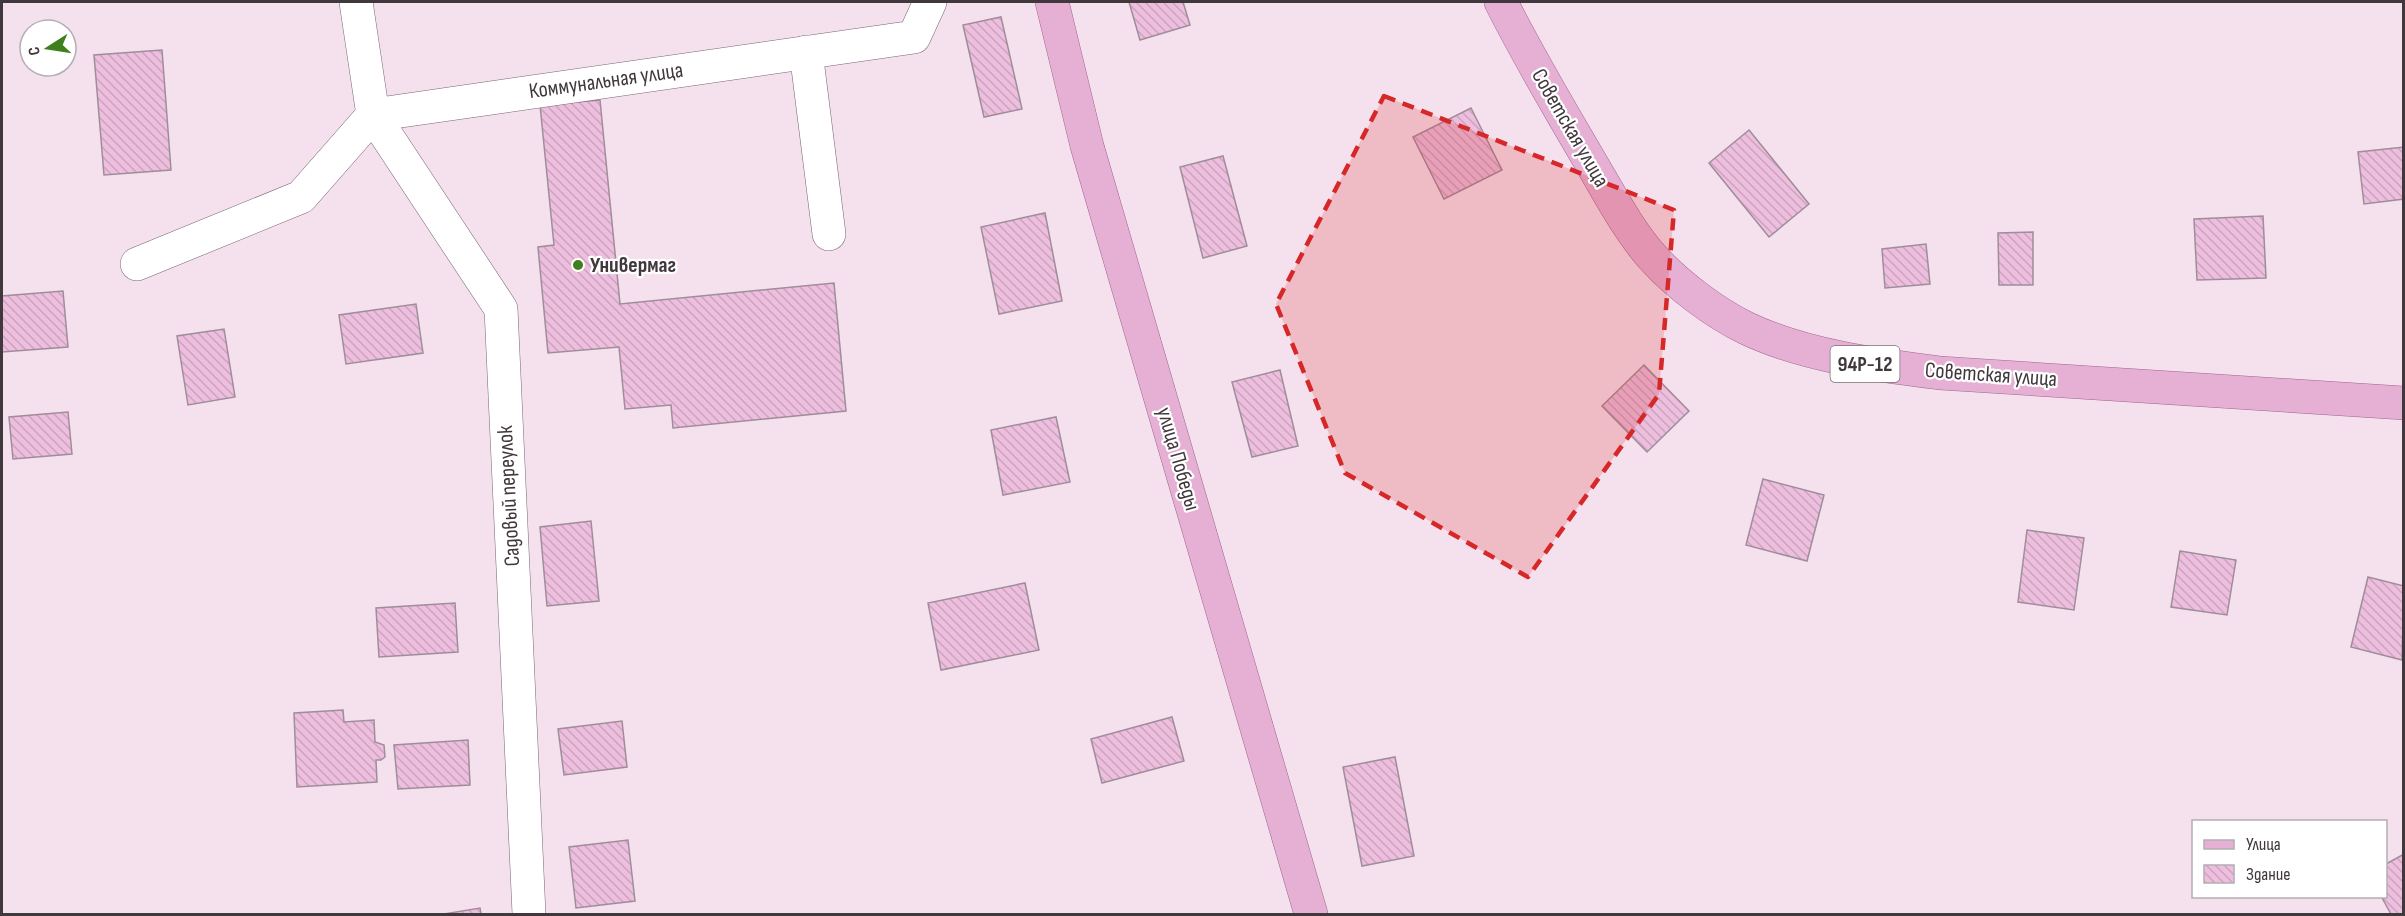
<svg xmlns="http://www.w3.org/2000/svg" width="2405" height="916" viewBox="0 0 2405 916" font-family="'Sofia Sans Condensed',sans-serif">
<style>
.building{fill:url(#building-back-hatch);stroke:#9f8d99;stroke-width:1.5}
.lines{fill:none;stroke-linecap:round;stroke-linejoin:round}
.minor-casing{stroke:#776671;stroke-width:34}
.major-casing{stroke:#a0648d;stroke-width:34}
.minor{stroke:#fff;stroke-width:33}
.major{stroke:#e5b0d4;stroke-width:33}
.marked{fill:#d62828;fill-opacity:0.2;stroke:#d62828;stroke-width:4.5;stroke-dasharray:12 8;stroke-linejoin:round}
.poi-dot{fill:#3f7f1e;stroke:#fff;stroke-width:2}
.labels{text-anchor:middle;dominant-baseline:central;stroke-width:4.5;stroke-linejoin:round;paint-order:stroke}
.shield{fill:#fff;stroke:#797477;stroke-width:1.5}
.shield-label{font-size:21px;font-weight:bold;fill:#40383d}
.street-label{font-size:22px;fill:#40383d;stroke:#fff}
.poi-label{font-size:22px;font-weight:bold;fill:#40383d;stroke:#fff;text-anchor:start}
</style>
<defs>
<pattern id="building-back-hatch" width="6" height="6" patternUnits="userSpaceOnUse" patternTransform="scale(1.5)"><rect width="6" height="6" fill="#edbedd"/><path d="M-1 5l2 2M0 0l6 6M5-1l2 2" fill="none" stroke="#cca4bf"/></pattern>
</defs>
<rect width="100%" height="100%" fill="#f5e1ed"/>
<!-- building -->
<g class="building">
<polygon points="1129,2 1183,2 1190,25 1140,40"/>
<polygon points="1001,17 1022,109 984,117 963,25"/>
<polygon points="162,50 171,170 104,175 94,55"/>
<polygon points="600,100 620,304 834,283 846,411 673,428 671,405 625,409 619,347 548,353 538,247 554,245 540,105"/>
<polygon points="1471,108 1502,170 1444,199 1413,137"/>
<polygon points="1749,130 1809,204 1769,237 1709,163"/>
<polygon points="2404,147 2404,199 2364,204 2358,152"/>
<polygon points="1223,156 1247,246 1203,258 1180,167"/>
<polygon points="1045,213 1062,301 999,314 981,227"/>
<polygon points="2263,216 2266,278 2197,280 2194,219"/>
<polygon points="2033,232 2033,285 1999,285 1998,233"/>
<polygon points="1926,244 1930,284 1885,288 1882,249"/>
<polygon points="63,291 68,347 2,352 2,296"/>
<polygon points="416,304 423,353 346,364 339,315"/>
<polygon points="224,329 235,397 188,405 177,336"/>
<polygon points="1644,365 1689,411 1647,452 1602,406"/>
<polygon points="1280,370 1298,446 1252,457 1232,382"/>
<polygon points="68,412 72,454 13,459 9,417"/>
<polygon points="1056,417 1070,482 1003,495 991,430"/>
<polygon points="1763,479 1824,495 1807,561 1746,545"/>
<polygon points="591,521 599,601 547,606 540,527"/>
<polygon points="2027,530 2084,538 2074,610 2018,602"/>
<polygon points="2180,551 2236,560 2227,615 2171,607"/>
<polygon points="2368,577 2404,586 2402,660 2351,647"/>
<polygon points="1025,583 1039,650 941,670 928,603"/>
<polygon points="455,603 458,652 379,657 376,608"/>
<polygon points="343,710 344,722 374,720 375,742 384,745 385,757 381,760 376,760 377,782 297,787 294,713"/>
<polygon points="1172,717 1184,761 1102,783 1091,739"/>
<polygon points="622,721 627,767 564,775 558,729"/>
<polygon points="468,740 470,785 398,789 394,745"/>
<polygon points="1395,757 1414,856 1362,866 1343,767"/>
<polygon points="628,840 635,901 576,908 569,847"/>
<polygon points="2404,854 2404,914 2391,914 2381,896 2386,896 2386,864"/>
<polygon points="480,908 481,914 444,914"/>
</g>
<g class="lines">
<defs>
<g id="minor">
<polyline points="356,2 373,115 501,309 529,914"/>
<polyline points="806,52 829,234"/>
<polyline points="373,115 914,37 930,2"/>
<polyline points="137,264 301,197 373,115"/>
</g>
<g id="major">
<polyline points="1052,2 1087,146 1311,914"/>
<path d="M 1501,2 C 1528,56 1559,108 1590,161 C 1609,193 1629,232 1655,260 C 1678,285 1715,313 1746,328 C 1804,356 1877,365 1940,373 L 2404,403"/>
</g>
</defs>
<!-- minor casing -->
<use href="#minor" class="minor-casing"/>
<!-- major casing -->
<use href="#major" class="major-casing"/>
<!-- minor -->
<use href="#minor" class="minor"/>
<!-- major -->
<use href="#major" class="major"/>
</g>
<!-- marked area -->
<path class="marked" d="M 1384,96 L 1674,210 L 1659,394 L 1528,577 L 1345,473 L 1276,304 Z"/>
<!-- markers -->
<circle class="poi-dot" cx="578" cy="265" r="6"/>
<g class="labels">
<!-- shield labels -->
<rect class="shield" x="1830.5" y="346" width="69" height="36" rx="4.5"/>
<g class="shield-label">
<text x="1865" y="364">94Р-12</text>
</g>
<!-- street labels -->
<g class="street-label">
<text transform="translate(606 81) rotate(-8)">Коммунальная улица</text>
<text transform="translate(1570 128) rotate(60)">Советская улица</text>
<text transform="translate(1991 375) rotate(4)">Советская улица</text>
<text transform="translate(1178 459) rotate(74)">улица Победы</text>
<text transform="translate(509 496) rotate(-93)">Садовый переулок</text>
</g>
<!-- poi labels -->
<g class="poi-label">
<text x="590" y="265">Универмаг</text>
</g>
</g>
<!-- border -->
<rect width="2405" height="916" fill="none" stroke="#40383d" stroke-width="6"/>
<!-- legend -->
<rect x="2192" y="820" width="195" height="78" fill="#ffffff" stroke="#b3afb1" stroke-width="1.5"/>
<rect x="2204" y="840" width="30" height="9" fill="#e5b0d4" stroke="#b3afb1" stroke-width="1.5"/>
<text x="2246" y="850" font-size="18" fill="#40383d">Улица</text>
<rect x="2204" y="865" width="30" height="18" fill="url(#building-back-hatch)" stroke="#b3afb1" stroke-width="1.5"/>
<text x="2246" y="880" font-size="18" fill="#40383d">Здание</text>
<!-- north arrow -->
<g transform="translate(48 48) rotate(258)"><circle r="28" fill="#ffffff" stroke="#b3afb1" stroke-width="1.5"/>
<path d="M0-4.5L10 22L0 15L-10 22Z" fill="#3f7f1e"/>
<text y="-9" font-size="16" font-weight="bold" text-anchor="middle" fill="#40383d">С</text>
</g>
</svg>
